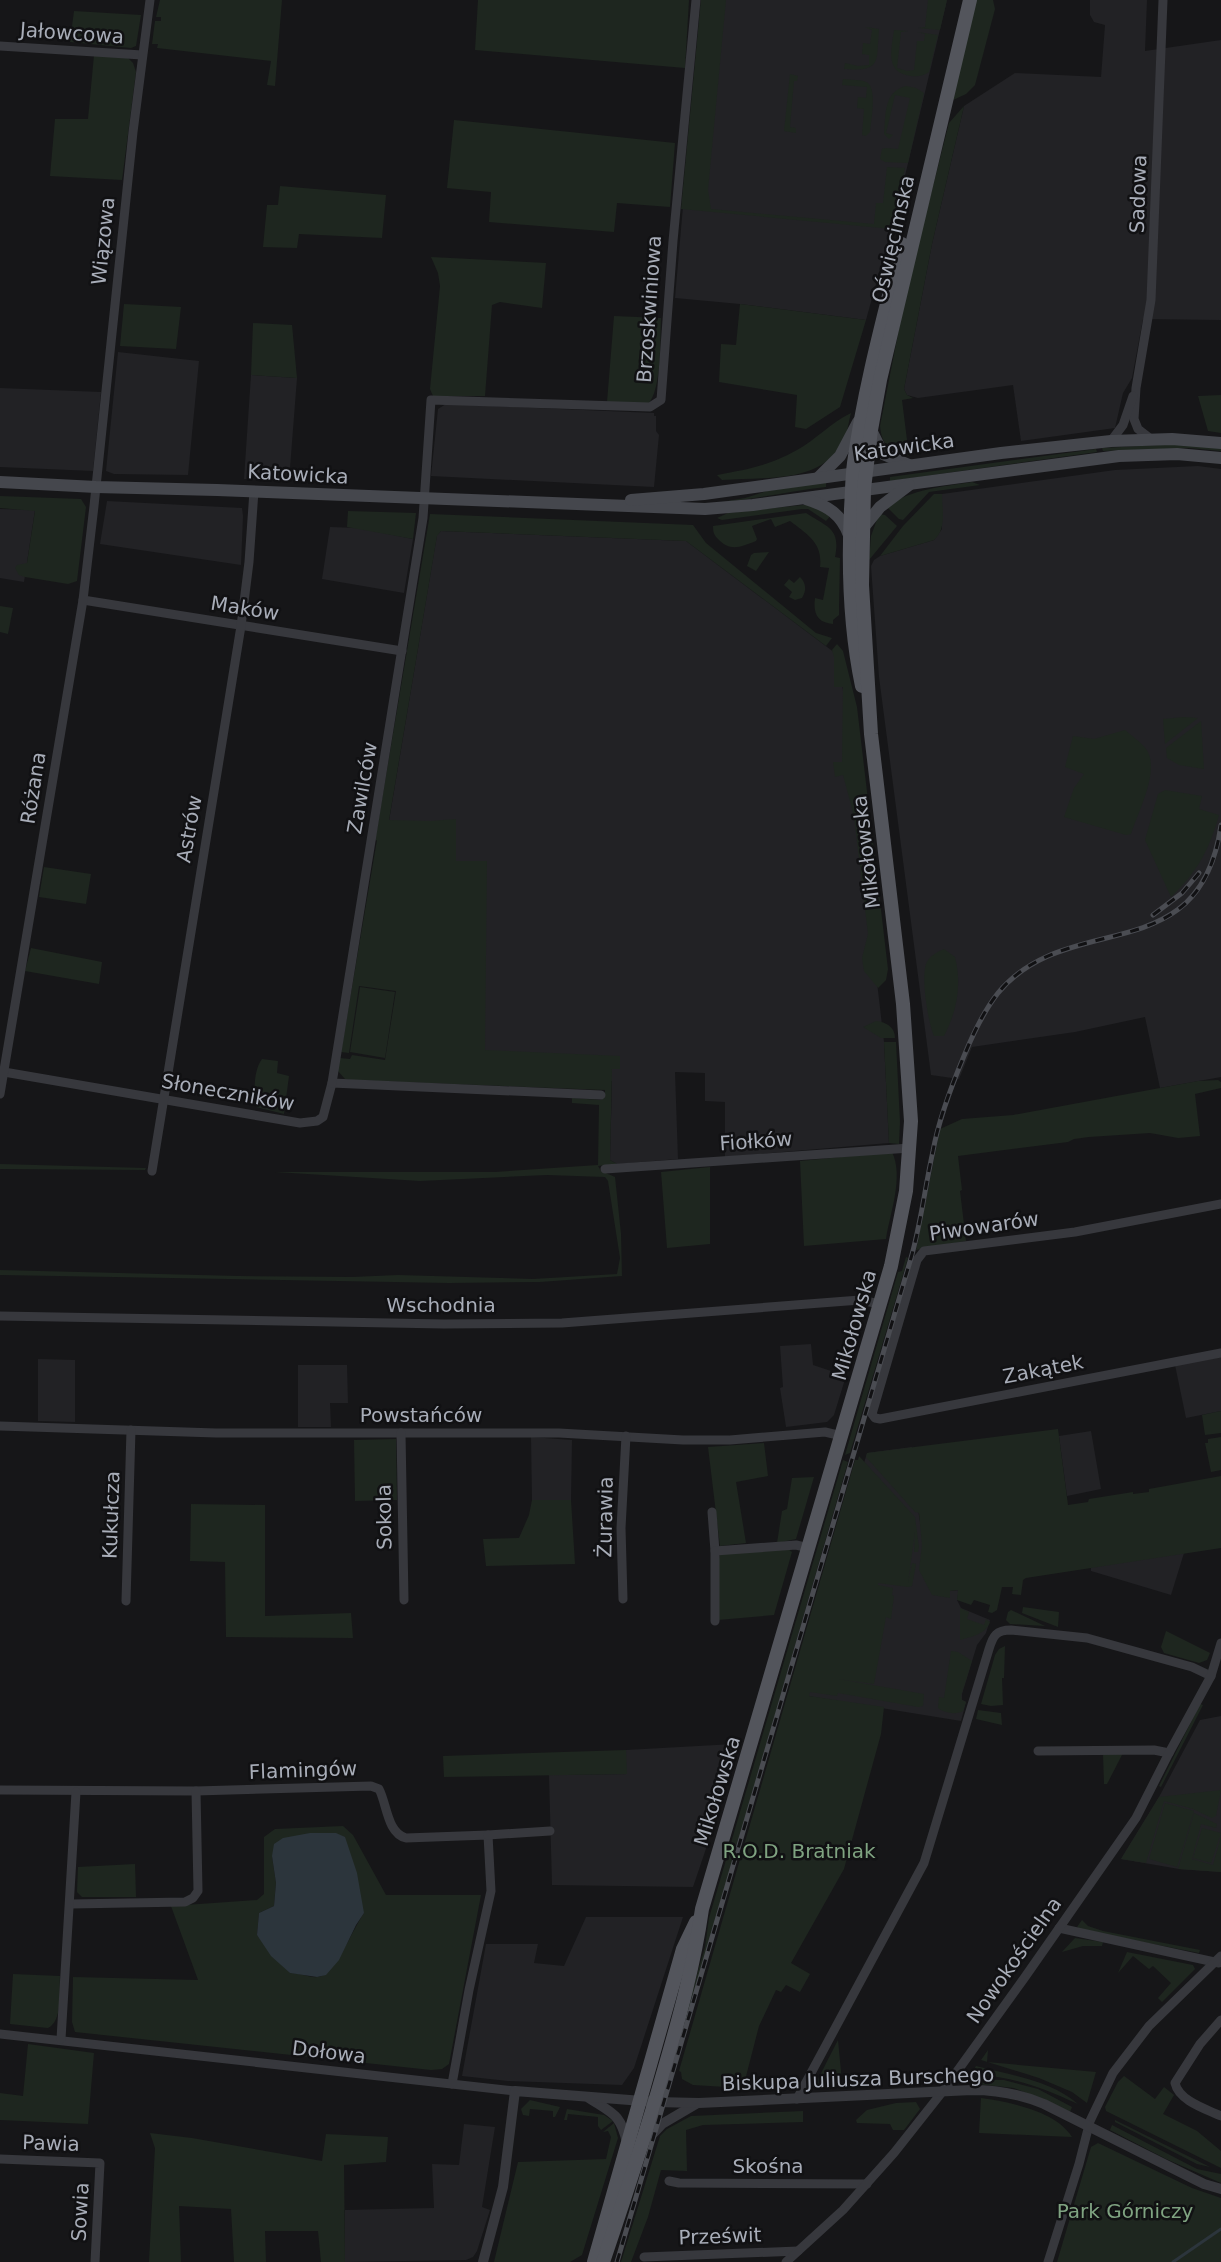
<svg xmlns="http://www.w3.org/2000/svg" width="1221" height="2262" viewBox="0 0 1221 2262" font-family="'DejaVu Sans',sans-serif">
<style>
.built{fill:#222225}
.green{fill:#1e261f;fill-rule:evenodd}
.water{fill:#2c353c}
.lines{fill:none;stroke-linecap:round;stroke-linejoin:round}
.stream{stroke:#2c353c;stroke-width:3}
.minor{stroke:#37383d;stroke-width:9}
.tertiary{stroke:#37383d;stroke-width:10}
.secondary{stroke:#45474d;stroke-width:12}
.primary{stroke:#53555c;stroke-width:14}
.rail-casing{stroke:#4a4c52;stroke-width:5}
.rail{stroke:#111113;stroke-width:3;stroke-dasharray:9;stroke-linecap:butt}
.labels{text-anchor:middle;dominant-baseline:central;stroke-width:5;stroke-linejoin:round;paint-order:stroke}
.street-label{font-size:20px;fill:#a8adb8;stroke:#111113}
.park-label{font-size:20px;fill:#7fa381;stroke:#111113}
</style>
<rect width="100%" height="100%" fill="#161618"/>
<!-- built -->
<g class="built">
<polygon points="701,0 947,0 899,201 866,320 740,304 675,298"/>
<polygon points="1090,0 1147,0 1145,51 1221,40 1221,320 1143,319 1132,378 1123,393 1115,428 1021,441 1013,385 918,398 907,395 904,389 932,244 964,106 1015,73 1101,77 1105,25 1094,22 1090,15"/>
<polygon points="118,352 199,361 188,475 114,474 106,471"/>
<polygon points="251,375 297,378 289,481 244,479"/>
<polygon points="0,388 101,392 93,471 0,467"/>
<polygon points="446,404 654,413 654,416 656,416 656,431 659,435 654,487 431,476 438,409"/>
<polygon points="1198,466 1221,469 1221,1077 1160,1088 1145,1017 1075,1032 972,1047 959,1079 931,1075 879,677 871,566 874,560 880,556 934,540 942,529 942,494 1115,470"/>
<polygon points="107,501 242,508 243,516 241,565 100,544"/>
<polygon points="0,509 35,510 24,582 0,578"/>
<polygon points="330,527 358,528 413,539 404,593 322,579"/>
<polygon points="441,531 686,541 839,656 884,1042 889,1143 725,1157 725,1102 705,1101 705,1073 675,1072 678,1159 617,1164 610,1160 612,1081 387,1071 431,822 389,821 437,535"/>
<polygon points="811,1344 813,1365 846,1376 834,1415 827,1422 786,1427 780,1388 783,1387 780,1346"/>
<polygon points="1221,1357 1221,1411 1186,1418 1175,1365"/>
<polygon points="38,1359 75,1360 75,1422 38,1421"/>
<polygon points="298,1365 347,1365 348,1403 330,1403 331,1427 298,1427"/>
<polygon points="1091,1431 1101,1489 1067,1496 1059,1436"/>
<polygon points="531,1437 572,1440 571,1500 532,1500"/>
<polygon points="912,1447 919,1516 933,1593 959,1590 957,1600 961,1608 990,1620 986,1633 977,1645 962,1694 962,1700 966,1702 961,1721 795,1694 867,1453"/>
<polygon points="1184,1553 1171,1595 1091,1571 1091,1567"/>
<polygon points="1221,1716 1221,1872 1179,1869 1121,1859 1159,1797 1200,1720"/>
<polygon points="734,1744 713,1828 693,1887 552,1885 549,1775 626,1774 626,1750"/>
<polygon points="586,1917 683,1917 634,2068 622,2085 508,2081 462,2076 486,1944 538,1944 534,1963 564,1966"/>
<polygon points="464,2124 495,2127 482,2207 490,2210 477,2251 473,2257 466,2260 345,2262 345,2210 434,2208 432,2164 459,2165"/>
</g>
<!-- green -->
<g class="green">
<polygon points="160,0 282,0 275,86 267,85 271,61 157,48 158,44 152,44 155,21 161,21 161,17 156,17"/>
<polygon points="478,0 689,0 685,68 475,50"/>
<polygon points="701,0 726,0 708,190 711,209 874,224 876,203 883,203 887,167 905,168 892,229 681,209"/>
<polygon points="928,0 947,0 940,30 918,28 925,27"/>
<polygon points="975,0 993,0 995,9 975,85 966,94 951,101"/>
<polygon points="74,11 141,15 136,46 131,48 70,42"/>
<path d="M 865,27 L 879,29 C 876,61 883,72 844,69 L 845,63 L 858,66 L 869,65 L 869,55 L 862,54 L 863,43 L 870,44 L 872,30 Z"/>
<path d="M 894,30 L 908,31 L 901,32 L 897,68 L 907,71 L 914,70 L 917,41 L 924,41 L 925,34 L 917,32 L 938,35 L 929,72 C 922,77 915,77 906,75 C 885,70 892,46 894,30 Z"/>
<polygon points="94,55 128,58 133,63 136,72 122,180 50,176 55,119 88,119"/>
<polygon points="790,74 798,76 797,81 794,81 790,127 796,128 796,133 784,131"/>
<path d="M 843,79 C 850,80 862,79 868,83 C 877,91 871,121 870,132 L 866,136 L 862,135 L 864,109 L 857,108 L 858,97 L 866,98 L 867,87 L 842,85 Z"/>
<path d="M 906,86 L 916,88 L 924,93 L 908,163 L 885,162 L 880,159 L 882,149 L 886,148 L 898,149 L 910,98 L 895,95 L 886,133 L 893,135 L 889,139 L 884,134 C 886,115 883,92 906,86 Z"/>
<path d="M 964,106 L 932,244 L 904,389 L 907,395 L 913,398 L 902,400 L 909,456 C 890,449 882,447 880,426 L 906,293 L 949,123 Z"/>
<polygon points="454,120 675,143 670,207 617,203 614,232 489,222 491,192 447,188"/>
<polygon points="280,186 386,195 382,238 299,234 297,248 263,247 267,205 278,205"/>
<polygon points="431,257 546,263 542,308 500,302 492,305 485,396 433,396 430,389 440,286 438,273"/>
<polygon points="124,304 181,307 176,349 120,346"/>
<polygon points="740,304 866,320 840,407 806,429 795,427 797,395 719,382 721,344 736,345"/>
<path d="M 614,316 L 661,318 C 660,339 662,390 648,404 L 607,402 Z"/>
<polygon points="253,323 292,325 297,378 251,375"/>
<polygon points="1221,395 1221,433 1208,431 1198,396"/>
<path d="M 851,413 C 849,420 848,428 846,435 C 826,486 766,476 722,480 L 717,475 C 749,469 768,466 797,450 C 817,439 830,423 851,413 Z"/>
<polygon points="1179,444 1221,448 1221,451 1190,448 1103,451 1102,448"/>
<polygon points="1096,449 1097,452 890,481 890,477"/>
<path d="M 826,482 L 826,487 C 791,491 756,499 721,502 L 745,498 L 767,491 Z"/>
<path d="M 972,482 L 980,485 L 929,492 L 903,520 L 899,519 L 886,506 C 914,489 940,487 972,482 Z"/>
<path d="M 934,494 L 942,494 C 942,509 947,529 934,540 L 880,556 L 903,526 Z"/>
<polygon points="0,496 81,499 86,507 77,581 68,584 25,577 19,575 15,568 17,565 27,563 35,511 0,508"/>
<polygon points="803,505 810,505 832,514 826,521 808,509 802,509 722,520 717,518 728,513"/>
<polygon points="348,511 416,513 413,539 347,527"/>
<path d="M 806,513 C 827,527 841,528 835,557 L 840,558 L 839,607 L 839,615 L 833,620 L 833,624 C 817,623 813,613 815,598 L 823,600 L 829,568 L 820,567 C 823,543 807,534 790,521 L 775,527 L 771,519 L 752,526 L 757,539 L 756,541 C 741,547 730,552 718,539 C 714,535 713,532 713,526 Z"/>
<polygon points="430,514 693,525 706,543 816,633 832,638 826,646 686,541 441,531 437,536 389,820 431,821 456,819 456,861 487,861 485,1050 620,1056 620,1069 612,1069 610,1160 617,1164 598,1166 601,1171 615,1177 621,1234 622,1276 540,1282 449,1283 0,1275 0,1270 239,1276 352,1277 398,1275 533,1279 617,1274 620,1258 608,1181 605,1177 547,1175 420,1181 275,1172 495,1172 598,1165 599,1105 572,1103 572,1098 601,1100 605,1096 605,1090 351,1080 345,1079 337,1070 340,1058 350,1059 352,1055 385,1060 396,991 359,986 349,1053 341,1052 377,840 375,841"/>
<polygon points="879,514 885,515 897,526 869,560 871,536"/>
<polygon points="769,552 756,571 747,566 751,555 754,553"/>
<path d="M 800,577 C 806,583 807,590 802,598 L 795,600 L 789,597 L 792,592 L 784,585 L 789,579 L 794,583 Z"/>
<polygon points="0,606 13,608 8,634 0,632"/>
<polygon points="837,644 843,651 857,707 888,969 886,980 878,988 864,971 862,958 868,934 854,816 843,775 835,777 833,762 842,762 843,687 834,687 834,657 832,650"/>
<polygon points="1184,717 1198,718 1165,744 1163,719"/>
<polygon points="1201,721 1204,769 1179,765 1167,758 1166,748"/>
<path d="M 1125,730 C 1132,736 1141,742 1146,749 C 1161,769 1138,812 1131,834 L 1126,835 L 1064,817 L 1074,788 L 1084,774 L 1065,767 L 1073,736 L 1094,739 Z"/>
<path d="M 1165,790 L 1202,796 L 1199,809 L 1219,815 C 1209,850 1198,871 1171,897 L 1145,840 L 1158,794 Z"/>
<polygon points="44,867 91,874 86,904 39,897"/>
<polygon points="31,948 102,962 99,984 25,971"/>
<path d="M 944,949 L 955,957 C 962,985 957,1011 944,1036 L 934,1036 C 928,1022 921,979 926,964 C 929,956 937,952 944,949 Z"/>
<polygon points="360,987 395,992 385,1058 350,1052"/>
<path d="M 876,1021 C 886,1022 895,1027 895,1038 L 881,1038 L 863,1027 Z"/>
<polygon points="884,1042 896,1042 900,1122 899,1144 889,1143"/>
<path d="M 262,1059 L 278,1061 L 277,1073 L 289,1076 L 284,1114 L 256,1107 C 254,1093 253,1071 262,1059 Z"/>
<polygon points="1218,1080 1221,1082 1221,1088 1195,1094 1200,1136 1178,1138 1150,1133 1089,1137 1074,1139 1068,1142 958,1156 962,1190 960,1191 966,1241 916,1250 940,1129 962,1119 1013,1115 1198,1081"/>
<path d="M 892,1152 C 904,1177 890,1213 886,1239 L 804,1246 L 800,1161 Z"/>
<polygon points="0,1164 146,1168 145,1170 0,1169"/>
<polygon points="710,1167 710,1244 667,1248 661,1172"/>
<polygon points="906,1257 908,1258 850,1453 845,1455 898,1272 902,1271"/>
<polygon points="1221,1411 1221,1433 1205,1435 1202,1415"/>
<polygon points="1058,1429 1068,1505 1088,1502 1089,1499 1133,1492 1133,1494 1149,1492 1149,1489 1221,1476 1221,1548 1026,1578 1023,1580 1021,1595 1012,1594 1013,1587 1002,1587 997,1610 992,1613 988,1612 990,1605 974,1600 971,1605 957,1600 958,1590 950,1591 950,1598 932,1595 919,1570 922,1545 919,1513 915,1512 866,1457 867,1453"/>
<polygon points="1221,1437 1221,1470 1211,1472 1205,1443 1208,1443 1208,1439"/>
<polygon points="396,1439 397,1500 355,1501 354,1440"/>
<polygon points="764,1443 768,1476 736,1482 746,1543 720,1546 708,1447"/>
<polygon points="859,1456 915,1517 919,1547 918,1552 914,1552 915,1532 908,1583 912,1563 916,1564 912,1586 908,1587 878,1583 878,1585 893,1588 892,1595 894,1596 891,1619 886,1617 874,1684 838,1679 924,1694 923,1706 918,1707 838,1693 837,1696 810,1692 809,1696 884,1707 881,1734 844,1869 791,1963 810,1974 800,1992 786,1985 781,1992 776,1990 759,2026 743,2088 693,2085 682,2079 681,2072 679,2071 855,1460 858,1460"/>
<polygon points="843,1460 848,1462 674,2065 671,2064 705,1947 709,1918"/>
<polygon points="814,1477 796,1539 777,1543 782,1511 787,1509 792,1478"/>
<polygon points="532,1500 571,1500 575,1564 486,1566 483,1539 519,1538 529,1515"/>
<polygon points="191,1504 265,1505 265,1616 351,1613 353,1638 226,1637 225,1562 190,1561"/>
<polygon points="788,1549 792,1552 774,1615 718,1620 718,1564 720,1554"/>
<polygon points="1023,1607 1059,1612 1058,1627 1022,1613"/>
<path d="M 960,1608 L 969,1612 L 967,1619 L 984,1625 L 986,1619 L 990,1622 C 986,1634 971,1637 960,1640 Z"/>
<polygon points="1011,1610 1045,1626 1010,1624 1006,1620 1008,1612"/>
<polygon points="1166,1631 1210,1653 1207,1660 1199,1663 1164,1653 1161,1647"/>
<polygon points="1005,1646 1004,1678 1002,1678 1003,1705 991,1706 981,1704 995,1655 999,1649"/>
<path d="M 951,1651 L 958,1652 L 972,1661 L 961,1696 L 962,1700 L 966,1702 L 963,1711 C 957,1715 944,1713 938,1708 L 939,1697 L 944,1698 Z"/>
<polygon points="1200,1704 1203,1705 1161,1787 1159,1786"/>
<polygon points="978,1710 1001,1713 1002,1725 976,1719"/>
<polygon points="626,1750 627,1774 444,1777 443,1756"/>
<polygon points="1123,1753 1107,1784 1104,1784 1103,1754"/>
<polygon points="1221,1790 1216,1816 1212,1818 1193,1809 1164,1801 1146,1863 1121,1859 1159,1797"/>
<polygon points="1165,1803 1194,1811 1177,1867 1149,1859"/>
<polygon points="1194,1813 1217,1824 1216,1828 1201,1824 1192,1859 1213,1865 1221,1836 1221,1872 1178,1869"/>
<path d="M 343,1826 L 353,1835 L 386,1895 L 481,1895 L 449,2064 L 442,2069 L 431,2070 L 75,2032 L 72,2022 L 73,1977 L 198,1980 L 171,1906 L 257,1900 L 264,1894 L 264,1837 L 275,1829 ZM 272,1856 L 364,1913 C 354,1927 334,1976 318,1977 C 310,1978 300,1973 290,1973 L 257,1935 L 259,1913 L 274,1906 L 276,1883 Z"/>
<polygon points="1202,1828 1221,1833 1211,1863 1193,1858"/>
<polygon points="135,1864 136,1897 82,1897 77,1892 78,1867"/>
<polygon points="1082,1920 1088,1926 1103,1931 1200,1950 1199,1953 1081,1930 1077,1927"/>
<polygon points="1075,1938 1103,1942 1102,1946 1083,1946 1062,1952"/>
<polygon points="1127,1952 1193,1965 1195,1969 1162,2002 1158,1998 1171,1983 1153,1966 1149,1969 1133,1956 1118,1973"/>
<path d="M 13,1974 L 60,1976 C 59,1991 63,2021 48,2028 L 10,2024 Z"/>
<polygon points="838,2040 842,2082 817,2086 817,2081"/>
<polygon points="28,2044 94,2053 88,2124 0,2120 0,2093 23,2096"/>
<polygon points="988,2050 987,2062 1096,2072 1087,2103 1072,2092 1039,2078 981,2060"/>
<path d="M 976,2066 C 1010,2075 1051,2080 1078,2104 C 1039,2086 1014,2077 971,2074 Z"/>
<polygon points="1124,2076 1155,2099 1164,2087 1174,2095 1163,2114 1197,2131 1221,2151 1221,2168 1106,2111 1105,2107 1118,2082"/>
<polygon points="967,2079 1004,2080 1038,2089 1072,2107 1070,2112 1014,2088 967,2083"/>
<path d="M 981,2098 C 1010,2102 1056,2111 1072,2137 L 979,2133 Z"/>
<polygon points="530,2100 560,2107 555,2117 553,2117 553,2111 530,2109 529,2116 523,2115 521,2109"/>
<polygon points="916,2102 920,2109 904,2130 893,2130 890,2124 857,2123 856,2120 867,2110 896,2103"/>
<polygon points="567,2109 604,2115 613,2121 601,2130 598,2126 598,2117 568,2114 567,2120 564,2120"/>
<polygon points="803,2111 803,2122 703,2125 686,2130 687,2171 661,2170 648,2217 631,2262 621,2262 660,2136 667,2129 691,2116"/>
<polygon points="1115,2120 1210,2167 1197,2164 1115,2122"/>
<polygon points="614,2123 618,2138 582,2255 570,2262 494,2262 518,2162 606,2159 611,2137 608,2131 603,2132"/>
<polygon points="1112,2125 1197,2169 1221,2174 1221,2183 1166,2159 1110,2130"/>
<polygon points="150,2133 192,2138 322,2161 326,2134 388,2137 386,2162 344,2165 345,2262 321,2262 318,2231 265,2231 266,2262 234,2262 231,2209 179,2206 181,2262 149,2262 155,2148"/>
<polygon points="1098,2143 1192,2188 1221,2198 1221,2262 1057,2262 1091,2147"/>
</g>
<!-- water -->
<polygon class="water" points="310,1833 336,1833 345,1837 357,1873 364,1913 356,1925 339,1960 326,1975 317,1977 290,1973 271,1956 257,1935 259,1913 274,1906 276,1883 272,1856 274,1844 283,1838"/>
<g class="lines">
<!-- stream -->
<polyline class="stream" points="1173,2262 1221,2229"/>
<!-- minor -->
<g class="minor">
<polyline points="0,46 142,55"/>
<polyline points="1151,439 1138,429 1134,419 1136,388 1151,300 1163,0"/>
<polyline points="1111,441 1123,425 1133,396"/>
<polyline points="83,600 402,651"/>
<polyline points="4,1072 300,1123 317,1121 323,1117 332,1083 601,1095"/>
<polyline points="332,1083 423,518 431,400 650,407 661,400 673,241 696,0"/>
<polyline points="0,1094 83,600 94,506 133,132 150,0"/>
<polyline points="605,1169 910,1148"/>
<polyline points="152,1171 241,626 249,562 254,491"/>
<polyline points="1221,1204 1075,1232 924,1251 917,1260 872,1414 875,1418 880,1419 1221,1353"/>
<polyline points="0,1316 444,1324 562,1323 860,1300 880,1304"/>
<polyline points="0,1426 216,1433 559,1433 683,1440 730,1440 825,1432 842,1436"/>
<polyline points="401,1433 404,1600"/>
<polyline points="712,1512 715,1551"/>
<polyline points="623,1599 621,1528 626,1436"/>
<polyline points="126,1601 131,1430"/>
<polyline points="715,1621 715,1551 796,1545 809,1548"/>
<polyline points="1038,1751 1154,1750 1169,1753"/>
<path d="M 0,1790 L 196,1791 L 371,1786 L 379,1789 C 387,1804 387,1833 406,1838 L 488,1835 L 491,1891 L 469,1990 L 452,2084"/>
<polyline points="488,1835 550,1831"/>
<polyline points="71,1904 185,1902 193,1898 198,1891 196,1791"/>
<polyline points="1059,1928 1219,1963"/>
<path d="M 1221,2020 L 1200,2044 L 1175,2083 C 1179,2101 1206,2109 1221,2116"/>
<polyline points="0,2034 515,2091"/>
<polyline points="61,2039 76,1792"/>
<path d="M 797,2099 L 924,1863 L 989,1649 C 993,1636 996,1630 1011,1630 L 1087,1638 L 1192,1667 L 1211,1676"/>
<polyline points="0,2159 100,2163 95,2262"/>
<polyline points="669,2181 679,2183 867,2184"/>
<polyline points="644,2257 798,2251"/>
<polyline points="786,2262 843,2210 894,2153 943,2091 1025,1977 1136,1818 1169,1753 1211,1676 1221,1643"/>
<polyline points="1048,2262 1079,2164 1090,2121 1113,2073 1149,2026 1221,1956"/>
</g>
<!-- tertiary -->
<g class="tertiary">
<path d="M 589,2098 C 612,2113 621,2114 627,2143"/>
<polyline points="642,2145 662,2124 696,2104"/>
<path d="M 483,2262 L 503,2187 L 515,2091 L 655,2102 L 699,2103 L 972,2090 C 998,2090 1020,2094 1044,2104 L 1204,2184 L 1221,2189"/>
</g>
<!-- secondary -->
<g class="secondary">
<polyline points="871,430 883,454 909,465"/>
<polyline points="818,478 840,456 858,422"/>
<polyline points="0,482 96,487 217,490 705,509 753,505 1119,456 1177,454 1221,458"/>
<path d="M 806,499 C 828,506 841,514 849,535"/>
<polyline points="631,500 704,494 1001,453 1111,441 1172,439 1221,443"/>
<polyline points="863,528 880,507 909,485"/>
</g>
<!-- primary -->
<g class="primary">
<path d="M 862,686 C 850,628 848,569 851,509 C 852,494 852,478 854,463 C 864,389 884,316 902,244"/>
<polyline points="594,2262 683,1949 696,1922"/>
<path d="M 603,2262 C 624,2200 645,2137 663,2074 C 679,2019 694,1965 702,1909 L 891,1266 L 906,1191 L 911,1121 L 903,1004 L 871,734 L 862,585 L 864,489 L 871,430 L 880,380 L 970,0"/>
</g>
<defs>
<g id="rail">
<polyline points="1153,915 1182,893 1199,873"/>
<path d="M 617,2262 L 911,1258 C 921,1223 925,1187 933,1151 C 939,1118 951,1087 964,1056 C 973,1034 983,1012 998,993 C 1069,907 1200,973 1221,825"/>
</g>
</defs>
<!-- rail casing -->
<use href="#rail" class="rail-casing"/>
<!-- rail -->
<use href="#rail" class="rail"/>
</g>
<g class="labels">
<!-- street labels -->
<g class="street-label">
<text transform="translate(72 33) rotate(4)">Jałowcowa</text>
<text transform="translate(1138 194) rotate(-88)">Sadowa</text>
<text transform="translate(893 239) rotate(-77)">Oświęcimska</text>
<text transform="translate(103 241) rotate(-84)">Wiązowa</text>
<text transform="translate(649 309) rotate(-86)">Brzoskwiniowa</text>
<text transform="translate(904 447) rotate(-8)">Katowicka</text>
<text transform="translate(298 474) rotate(3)">Katowicka</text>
<text transform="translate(245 608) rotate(9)">Maków</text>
<text transform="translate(33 788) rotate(-81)">Różana</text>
<text transform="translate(362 788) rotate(-80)">Zawilców</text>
<text transform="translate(189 829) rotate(-80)">Astrów</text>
<text transform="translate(866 852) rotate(-97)">Mikołowska</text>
<text transform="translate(228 1092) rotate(10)">Słoneczników</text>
<text transform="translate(756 1141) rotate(-4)">Fiołków</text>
<text transform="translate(984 1226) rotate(-8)">Piwowarów</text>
<text x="441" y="1305">Wschodnia</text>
<text transform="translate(854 1325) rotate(-74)">Mikołowska</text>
<text transform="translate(1043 1369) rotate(-11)">Zakątek</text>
<text x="421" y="1415">Powstańców</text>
<text transform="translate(111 1515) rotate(-88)">Kukułcza</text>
<text transform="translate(384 1517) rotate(-91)">Sokola</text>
<text transform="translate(605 1517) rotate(-89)">Żurawia</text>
<text transform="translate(303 1770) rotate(-2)">Flamingów</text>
<text transform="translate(717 1791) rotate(-73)">Mikołowska</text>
<text transform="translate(1014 1960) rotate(-55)">Nowokościelna</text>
<text transform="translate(329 2052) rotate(7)">Dołowa</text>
<text transform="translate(858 2079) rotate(-2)">Biskupa Juliusza Burschego</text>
<text transform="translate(51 2143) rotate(2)">Pawia</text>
<text x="768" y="2166">Skośna</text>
<text transform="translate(80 2212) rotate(-87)">Sowia</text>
<text transform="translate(720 2236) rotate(-2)">Prześwit</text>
</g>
<!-- park labels -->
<g class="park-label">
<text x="799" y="1851">R.O.D. Bratniak</text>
<text x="1125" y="2211">Park Górniczy</text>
</g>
</g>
</svg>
